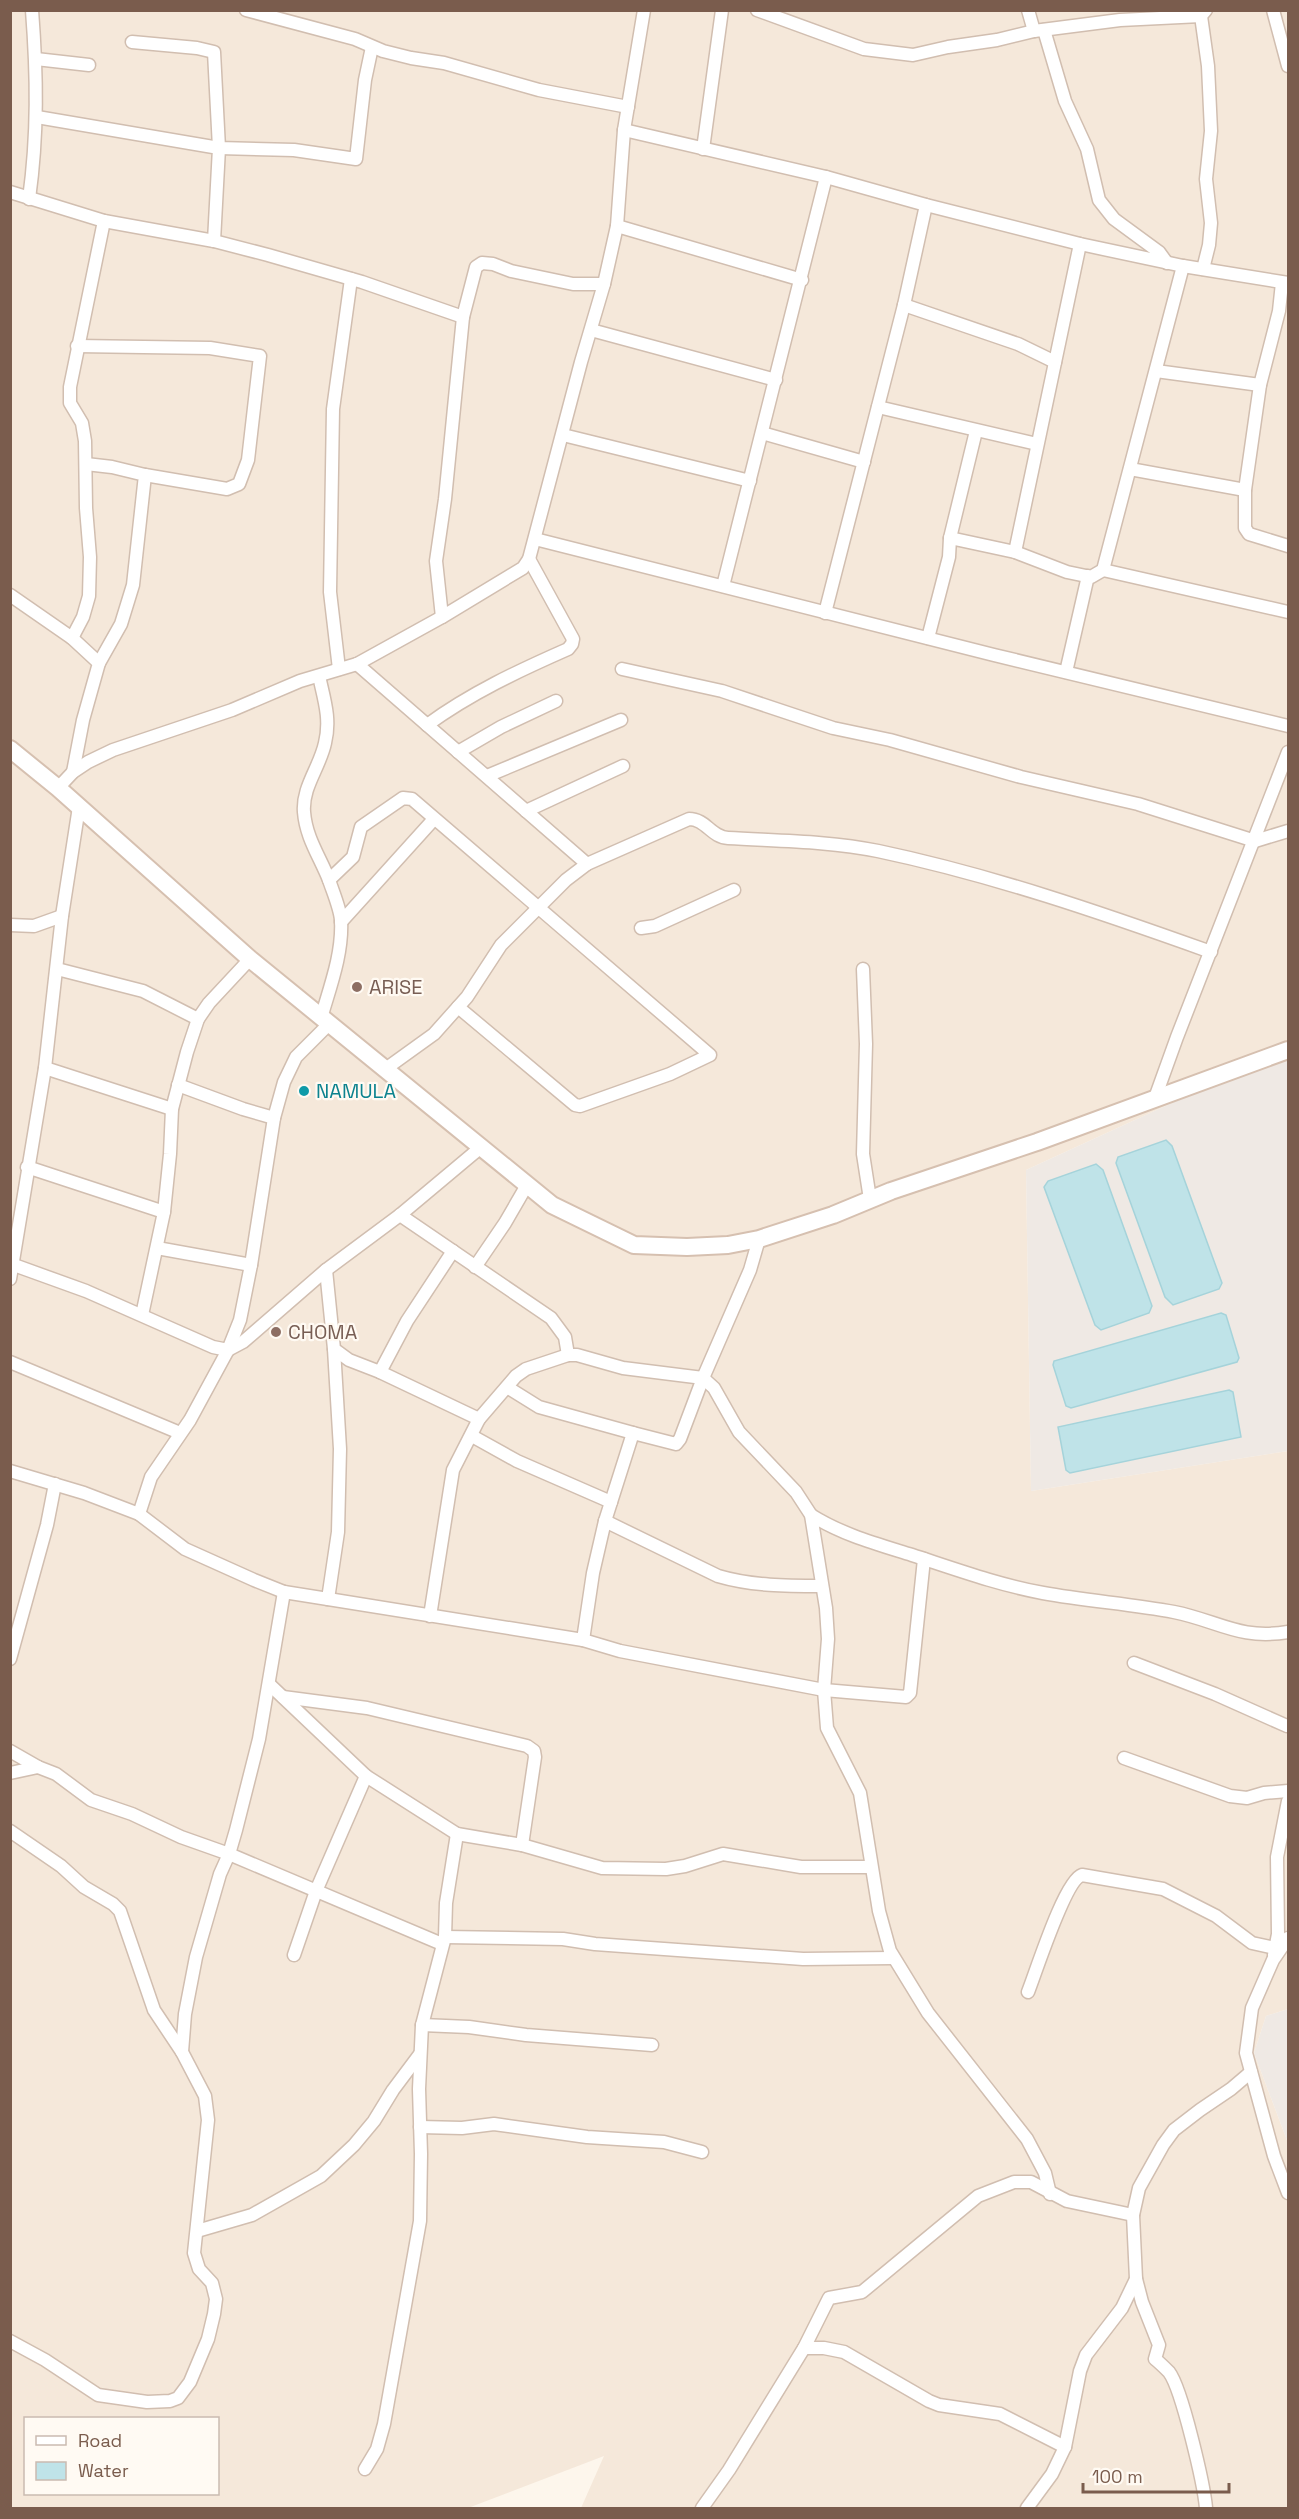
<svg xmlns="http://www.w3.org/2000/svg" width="1299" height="2519" viewBox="0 0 1299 2519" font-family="'Space Grotesk',sans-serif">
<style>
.residential{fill:#f5e8da;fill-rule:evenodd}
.industrial{fill:#efe9e4}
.water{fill:#bfe3e8;stroke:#a5d3da;stroke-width:1.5}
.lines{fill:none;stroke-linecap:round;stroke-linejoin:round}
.street-casing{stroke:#d1beb0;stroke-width:15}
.secondary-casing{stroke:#d6c0b0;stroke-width:20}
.street{stroke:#fff;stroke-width:12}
.secondary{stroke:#fff;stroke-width:16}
.education-dot{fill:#8d6e63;stroke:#fffaf3;stroke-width:2}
.culture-dot{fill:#0f9aa8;stroke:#fffaf3;stroke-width:2}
.labels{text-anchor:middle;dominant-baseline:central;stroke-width:4.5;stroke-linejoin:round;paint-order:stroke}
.education-label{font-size:20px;fill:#785e54;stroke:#fffaf3;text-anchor:start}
.culture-label{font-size:20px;fill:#0d838f;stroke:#fffaf3;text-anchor:start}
</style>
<rect width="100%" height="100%" fill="#fdf6ec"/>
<!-- residential -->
<path class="residential" d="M 11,11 L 1288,11 L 1288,1059 L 1174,1102 L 1026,1170 L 1031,1491 L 1288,1451 L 1288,2009 L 1266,2016 L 1254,2053 L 1288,2143 L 1288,2508 L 581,2508 L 604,2456 L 468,2508 L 11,2508 ZM 26,2418 L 218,2418 L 218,2494 L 26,2494 Z"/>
<!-- industrial -->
<g class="industrial">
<polygon points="1288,1059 1288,1451 1031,1491 1026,1170 1174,1102"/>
<polygon points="1288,2009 1288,2143 1254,2053 1266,2016"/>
</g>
<!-- water -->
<g class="water">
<polygon points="1166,1140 1172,1146 1222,1283 1219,1289 1173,1305 1165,1297 1116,1163 1118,1157"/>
<polygon points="1096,1164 1103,1170 1152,1306 1149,1313 1101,1330 1095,1325 1044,1187 1048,1181"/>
<polygon points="1221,1313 1226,1315 1239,1358 1237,1362 1071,1408 1066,1406 1053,1365 1054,1361"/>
<polygon points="1229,1390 1233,1392 1241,1437 1070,1473 1066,1470 1058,1427"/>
</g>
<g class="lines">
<defs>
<g id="street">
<polyline points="246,10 355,39 383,51 411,58 444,63 539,90 628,107"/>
<polyline points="757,10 864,49 913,55 948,47 997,40 1034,31 1120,20 1201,16"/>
<polyline points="1028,10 1034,31"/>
<polyline points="1273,10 1288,66"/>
<polyline points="1044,30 1065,101 1087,149 1099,200 1114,219 1159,252 1167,263"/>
<polyline points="132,42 197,48 214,52 219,148 294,150 356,159 365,80 372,47"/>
<polyline points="36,59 89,65"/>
<polyline points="37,117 219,148 214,241"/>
<polyline points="624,130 826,177 926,205 1080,244 1183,266 1288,283"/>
<polyline points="703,149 722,10"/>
<polyline points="10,192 104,221 214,241 268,255 362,282 463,317"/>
<path d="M 29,199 C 38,134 37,75 32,10"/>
<polyline points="617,226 802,280"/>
<polyline points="1203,269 1209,245 1211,223 1206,179 1211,131 1208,66 1201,16 1206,10"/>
<polyline points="1282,283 1279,311 1260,385 1245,490 1245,528 1249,534 1288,546"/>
<polyline points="904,305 1018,344 1055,362"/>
<polyline points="591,330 776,380"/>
<polyline points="77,346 210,348 260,356 248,460 239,484 227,489 145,475"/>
<polyline points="1156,371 1260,385"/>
<polyline points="878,407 1037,444"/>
<polyline points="762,433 864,462"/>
<polyline points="563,435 750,481"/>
<polyline points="86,464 112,467 145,475 133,585 121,624 99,663"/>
<polyline points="1130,469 1245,490"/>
<polyline points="950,538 976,431"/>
<polyline points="535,539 994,655 1288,726"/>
<polyline points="1015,552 1080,244"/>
<polyline points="1103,570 1288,612"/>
<polyline points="723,586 826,177"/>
<polyline points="10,595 72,638 99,663 83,720 73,772"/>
<polyline points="825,613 904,305 926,205"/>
<polyline points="442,617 436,561 445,499 463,317 476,267 482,263 493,264 511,271 573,284 604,284"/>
<polyline points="72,638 83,617 89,596 90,557 86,508 85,441 82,423 70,403 70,387 104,221"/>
<polyline points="928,638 949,557 950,538 1015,552 1067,572 1091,577 1103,570 1183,266"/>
<polyline points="357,664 587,864"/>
<polyline points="339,669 330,592 333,409 351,279"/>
<polyline points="622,669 722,691 833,728 890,740 1021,777 1138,804 1255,841 1288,831"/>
<polyline points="1066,672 1088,576"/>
<path d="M 319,676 C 324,699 331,719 325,743 C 320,767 302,787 304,812 C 306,838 320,857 329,880 C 333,892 340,908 341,920 C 343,953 330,987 321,1018"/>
<path d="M 427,725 C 471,693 518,671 568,649 L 572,644 L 573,639 L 529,559"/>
<polyline points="458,752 501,727 556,701"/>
<polyline points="487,776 621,720"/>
<polyline points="58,788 73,772 88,762 113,750 232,710 300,681 357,664 442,617 523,568 529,559 581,362 604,284 617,226 624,130 644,10"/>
<polyline points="526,811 623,766"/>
<polyline points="329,880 353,857 361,827 403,798 412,799 710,1055 670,1074 580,1106 575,1105 458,1007"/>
<polyline points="341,922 434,819"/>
<polyline points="10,925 34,926 62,916"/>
<polyline points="641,928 655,926 734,890"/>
<polyline points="57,969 143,991 198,1019"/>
<polyline points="863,969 866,1044 863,1154 870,1199"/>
<polyline points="45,1068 172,1109"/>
<path d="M 384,1070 L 434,1034 L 467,997 L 501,945 L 566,880 L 587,864 L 689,819 C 706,819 711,837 728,838 C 778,841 829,841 878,851 C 992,875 1102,913 1211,952"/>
<polyline points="178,1085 243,1109 274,1118"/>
<polyline points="1155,1098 1177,1037 1288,752"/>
<polyline points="27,1167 164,1212"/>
<polyline points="400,1215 551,1318 565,1337 568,1355"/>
<polyline points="157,1248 251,1265"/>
<polyline points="14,1265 86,1291 213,1347 228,1350 243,1342 326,1270 400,1215 480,1148"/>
<polyline points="475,1267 505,1223 527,1185"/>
<polyline points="326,1270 334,1349 349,1360 380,1372 479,1419 516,1376 526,1369 568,1355 577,1355 623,1368 703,1378 714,1388 739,1432 796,1492 811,1515 826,1608 828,1639 824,1690 827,1728 860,1793 879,1911 890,1951 928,2013 1027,2139 1045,2173 1050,2194"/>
<polyline points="10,1279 45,1068 62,916 79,807"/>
<polyline points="142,1315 164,1212 170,1154 172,1109 187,1052 198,1019 209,1003 250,959"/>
<polyline points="10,1362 180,1433"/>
<polyline points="380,1372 407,1321 453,1251"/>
<polyline points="507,1387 539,1407 633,1433"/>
<polyline points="472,1436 517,1461 611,1502"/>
<polyline points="10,1471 84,1493 139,1514 185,1549 254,1580 284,1592 328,1599 338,1532 340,1449 334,1349"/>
<polyline points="139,1514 151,1477 190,1420 228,1350 240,1320 251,1265 274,1118 284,1082 296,1057 329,1024"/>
<path d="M 811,1515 C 843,1535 877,1544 912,1555 C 955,1569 999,1585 1043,1593 C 1087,1601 1131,1604 1174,1612 C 1219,1621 1239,1640 1288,1632"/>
<path d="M 605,1521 L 718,1576 C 752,1586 787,1586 822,1586"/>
<polyline points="328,1599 583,1640 593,1573 605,1521 633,1433 676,1444 680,1439 703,1378 750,1270 759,1239"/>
<polyline points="430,1616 453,1470 479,1419"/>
<polyline points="583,1640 620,1651 824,1690 906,1697 910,1693 924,1559"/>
<polyline points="10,1659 47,1525 55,1484"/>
<polyline points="1134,1663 1215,1694 1287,1726"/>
<polyline points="269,1684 366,1776 457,1834 522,1845 602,1868 666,1869 685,1866 723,1854 801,1867 871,1867"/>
<polyline points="283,1697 367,1708 527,1746 534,1751 535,1757 522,1845"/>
<polyline points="10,1751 38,1767"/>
<polyline points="1124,1758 1230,1796 1247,1798 1264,1793 1288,1791"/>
<polyline points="10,1773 38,1767 56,1774 91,1800 132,1814 181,1837 229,1854 442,1944"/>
<polyline points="10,1831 61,1866 84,1887 113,1904 120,1911 154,2010 182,2052"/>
<polyline points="445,1937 563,1939 595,1944 803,1959 893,1958"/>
<polyline points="1288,1938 1273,1960 1252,2008 1246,2053 1274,2156 1288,2193"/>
<polyline points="294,1955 316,1891 366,1776"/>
<polyline points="1274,1955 1278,1934 1277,1857 1288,1801"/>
<path d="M 1028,1992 C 1036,1972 1065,1880 1082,1875 L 1163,1889 L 1216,1916 L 1252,1943 L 1275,1948"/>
<polyline points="422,2025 469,2027 526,2035 652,2045"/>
<polyline points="420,2127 462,2128 494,2124 587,2137 664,2142 702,2152"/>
<polyline points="197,2231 252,2215 321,2176 354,2145 374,2121 393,2090 420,2054"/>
<polyline points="10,2341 45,2360 98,2395 147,2402 170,2401 178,2398 190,2382 208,2339 214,2314 216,2299 212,2283 199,2269 194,2253 208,2120 205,2096 182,2052 185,2014 196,1957 220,1874 229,1854 236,1830 259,1739 284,1592"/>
<polyline points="804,2348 824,2348 844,2352 929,2401 939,2405 1000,2414 1065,2447"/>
<polyline points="365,2469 377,2449 384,2424 420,2221 421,2154 419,2089 422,2025 445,1937 446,1903 457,1834"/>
<polyline points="702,2508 729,2470 804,2348 829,2298 862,2292 978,2196 1014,2182 1031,2182 1067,2201 1133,2215"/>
<polyline points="1027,2508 1052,2474 1065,2447 1080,2371 1086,2355 1122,2308 1136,2279"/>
<path d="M 1206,2508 C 1204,2485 1182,2389 1169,2372 C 1165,2368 1160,2363 1155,2359 L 1159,2345 L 1142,2302 L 1136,2279 L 1133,2215 L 1139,2188 L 1163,2145 L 1174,2130 L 1200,2110 L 1231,2089 L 1251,2072"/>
</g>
<polyline id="secondary" points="10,749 58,788 250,959 552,1205 634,1245 687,1247 728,1245 759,1239 833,1215 891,1191 1037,1142 1288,1050"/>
</defs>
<!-- street casing -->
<use href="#street" class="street-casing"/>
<!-- secondary casing -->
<use href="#secondary" class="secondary-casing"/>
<!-- street -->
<use href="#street" class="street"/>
<!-- secondary -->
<use href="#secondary" class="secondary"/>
</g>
<!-- markers -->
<g class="education-dot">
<circle cx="357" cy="987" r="6"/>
<circle cx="276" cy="1332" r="6"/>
</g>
<circle class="culture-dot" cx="304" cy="1091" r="6"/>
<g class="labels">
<!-- education labels -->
<g class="education-label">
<text x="369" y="987">ARISE</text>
<text x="288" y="1332">CHOMA</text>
</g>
<!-- culture labels -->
<g class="culture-label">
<text x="316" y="1091">NAMULA</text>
</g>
</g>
<!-- border -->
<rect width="1299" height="2519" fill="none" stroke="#7a5c4d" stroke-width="24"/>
<!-- legend -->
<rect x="24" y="2417" width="195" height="78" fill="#fffaf3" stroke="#cabbb1" stroke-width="1.5"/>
<rect x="36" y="2436" width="30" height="9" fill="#ffffff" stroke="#cabbb1" stroke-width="1.5"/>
<text x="78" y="2447" font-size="18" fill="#7a5c4d">Road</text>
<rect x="36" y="2462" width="30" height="18" fill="#bfe3e8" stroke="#cabbb1" stroke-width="1.5"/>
<text x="78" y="2477" font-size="18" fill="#7a5c4d">Water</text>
<!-- scale -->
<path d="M1083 2483v9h146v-9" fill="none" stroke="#7a5c4d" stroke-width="3"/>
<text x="1092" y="2483" font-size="18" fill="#7a5c4d" stroke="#fffaf3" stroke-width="4.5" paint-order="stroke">100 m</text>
</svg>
